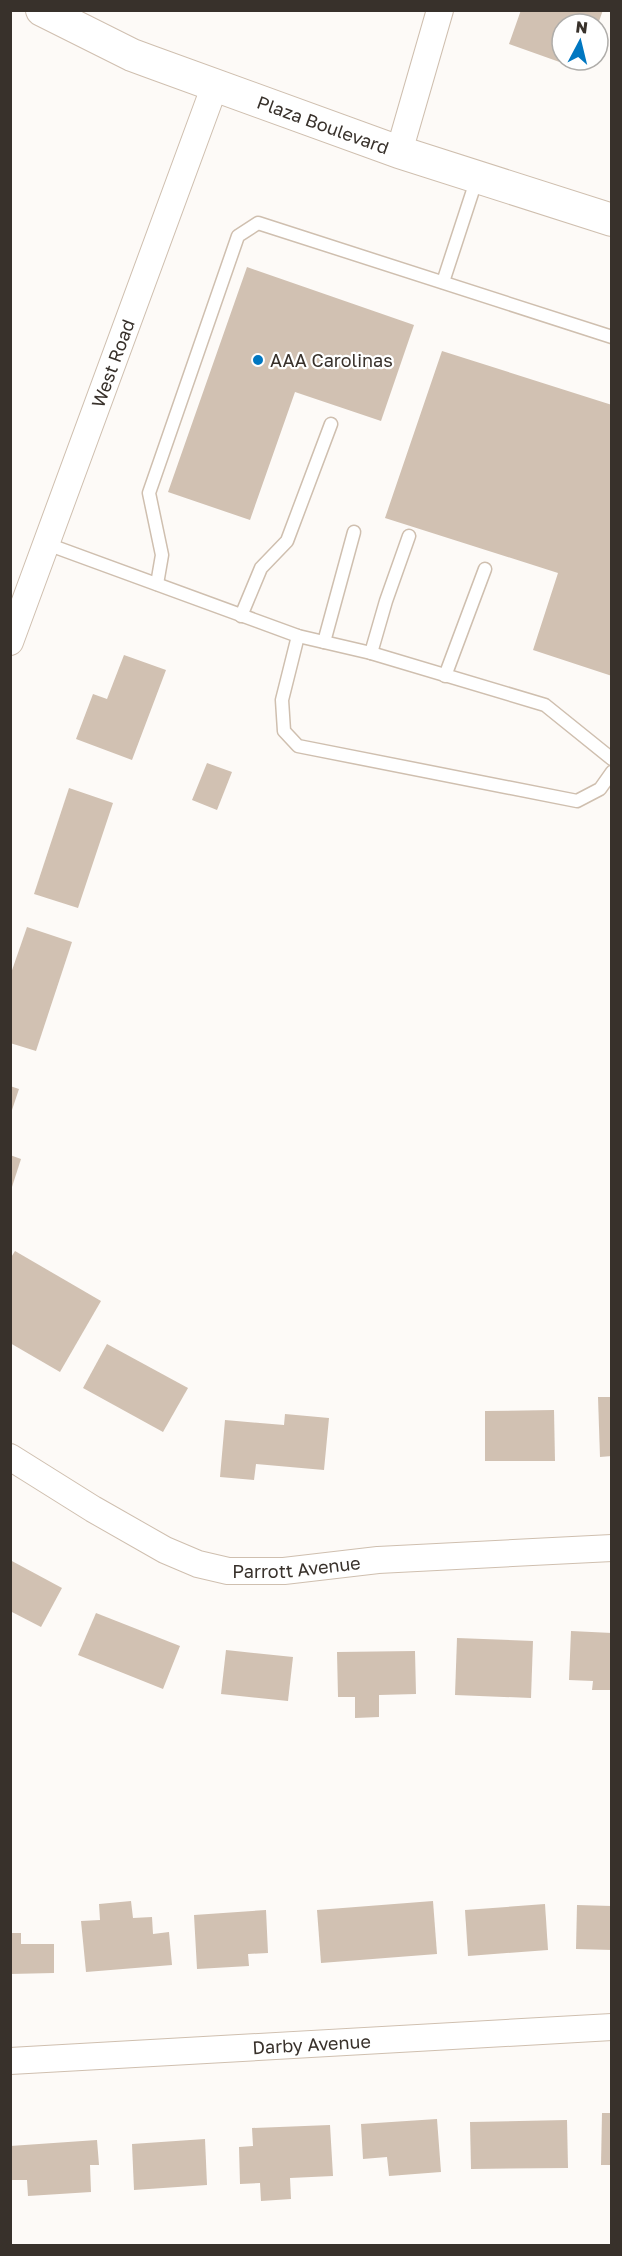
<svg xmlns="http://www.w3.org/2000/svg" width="622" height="2256" viewBox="0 0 622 2256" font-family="'Golos Text',sans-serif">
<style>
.building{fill:#d1c1b2}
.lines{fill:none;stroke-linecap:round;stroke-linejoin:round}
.service-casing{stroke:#cfbfaf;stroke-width:15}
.minor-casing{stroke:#cfbfaf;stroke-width:28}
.tertiary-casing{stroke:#cfbfaf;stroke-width:34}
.service{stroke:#fff;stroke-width:12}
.minor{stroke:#fff;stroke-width:26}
.tertiary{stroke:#fff;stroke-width:32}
.poi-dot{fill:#0077c1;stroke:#fff;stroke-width:2}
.labels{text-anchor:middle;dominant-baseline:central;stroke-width:4.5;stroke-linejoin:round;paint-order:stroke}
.street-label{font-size:18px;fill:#38312b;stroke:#fff}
.poi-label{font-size:18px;fill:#38312b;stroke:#fff;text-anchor:start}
</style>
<rect width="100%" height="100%" fill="#fdfaf7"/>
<!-- building -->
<g class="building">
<polygon points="521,10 603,10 598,24 562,24 562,60 570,60 568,65 509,44"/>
<polygon points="247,267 414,325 381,421 295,392 250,520 168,492"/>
<polygon points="442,351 612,405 612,676 533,650 558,573 385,518"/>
<polygon points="124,655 166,670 132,760 76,739 93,694 107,699"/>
<polygon points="207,763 232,772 217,810 192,800"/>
<polygon points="69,788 113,803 78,908 34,894"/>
<polygon points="27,927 72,942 36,1051 10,1043 10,976"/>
<polygon points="10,1086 19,1089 11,1113 10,1113"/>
<polygon points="10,1155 21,1159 11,1190 10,1190"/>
<polygon points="15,1251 101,1301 60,1372 10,1343 10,1259"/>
<polygon points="107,1344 188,1388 163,1432 83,1388"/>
<polygon points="598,1397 612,1397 612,1456 600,1457"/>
<polygon points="554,1410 555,1461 485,1461 485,1411"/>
<polygon points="285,1414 329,1418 324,1470 256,1464 254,1480 220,1477 225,1420 284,1425"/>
<polygon points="10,1560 62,1588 41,1627 10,1611"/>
<polygon points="96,1613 180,1646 163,1689 78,1655"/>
<polygon points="571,1631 612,1633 612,1690 592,1690 593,1681 569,1680"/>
<polygon points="457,1638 533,1641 531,1698 455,1695"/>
<polygon points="226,1650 293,1657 288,1701 221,1694"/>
<polygon points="415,1651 416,1694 379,1695 379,1717 355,1718 355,1697 338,1697 337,1652"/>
<polygon points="131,1901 133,1918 152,1917 153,1934 169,1932 172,1965 86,1972 81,1921 100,1920 99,1904"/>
<polygon points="433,1901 437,1954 321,1963 317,1910"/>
<polygon points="545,1904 548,1950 468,1956 465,1910"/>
<polygon points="577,1905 612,1906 612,1950 576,1949"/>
<polygon points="266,1910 268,1953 248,1954 249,1966 197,1969 194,1915"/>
<polygon points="10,1933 21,1933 21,1944 54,1944 54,1973 10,1974"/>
<polygon points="602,2113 612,2113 612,2165 601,2165"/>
<polygon points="437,2119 441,2172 389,2176 387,2157 363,2159 361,2124"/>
<polygon points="567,2120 568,2168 471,2169 470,2122"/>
<polygon points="330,2125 333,2176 290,2178 291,2199 261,2201 260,2183 240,2184 239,2147 253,2146 252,2128"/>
<polygon points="205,2139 207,2185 134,2190 132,2144"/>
<polygon points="97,2140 99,2165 90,2165 91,2192 28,2196 27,2180 10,2180 10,2146"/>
</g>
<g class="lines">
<defs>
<g id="service">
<polyline points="443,282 477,178"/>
<polyline points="47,544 298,636 371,653 545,705 612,759"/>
<polyline points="157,584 162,555 149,493 238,236 258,223 612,337"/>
<polyline points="241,616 261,568 287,541 331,424"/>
<polyline points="298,636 282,700 284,731 298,746 577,801 600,789 612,772"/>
<polyline points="324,642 354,532"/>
<polyline points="371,653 386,601 409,536"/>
<polyline points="445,676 485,569"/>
</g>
<g id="minor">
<polyline points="399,152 440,10"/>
<path id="s1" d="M 10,642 L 215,85"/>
<path id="s2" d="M 10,1457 L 93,1509 L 165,1550 L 198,1564 L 228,1571 L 284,1571 L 378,1560 L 612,1548"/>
<path id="s3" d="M 10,2061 L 612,2027"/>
</g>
<g id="tertiary">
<path id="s4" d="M 42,10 L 132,55 L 151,62 L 399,152 L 612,220"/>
</g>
</defs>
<!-- service casing -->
<use href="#service" class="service-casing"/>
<!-- minor casing -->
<use href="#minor" class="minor-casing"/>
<!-- tertiary casing -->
<use href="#tertiary" class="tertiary-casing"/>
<!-- service -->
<use href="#service" class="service"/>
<!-- minor -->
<use href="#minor" class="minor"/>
<!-- tertiary -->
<use href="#tertiary" class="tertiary"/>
</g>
<!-- markers -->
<circle class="poi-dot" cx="258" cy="360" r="6"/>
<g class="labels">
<!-- street labels -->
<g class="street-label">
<text stroke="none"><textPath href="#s4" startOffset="304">Plaza Boulevard</textPath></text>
<text stroke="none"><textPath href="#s1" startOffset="297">West Road</textPath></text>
<text stroke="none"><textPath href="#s2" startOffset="316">Parrott Avenue</textPath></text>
<text stroke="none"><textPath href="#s3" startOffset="302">Darby Avenue</textPath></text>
</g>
<!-- poi labels -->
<g class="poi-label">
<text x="270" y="360">AAA Carolinas</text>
</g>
</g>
<!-- border -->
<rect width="622" height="2256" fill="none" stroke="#38312b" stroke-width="24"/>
<!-- north arrow -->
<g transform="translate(580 42) rotate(7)"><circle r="28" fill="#ffffff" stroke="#afadaa" stroke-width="1.5"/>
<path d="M0-4.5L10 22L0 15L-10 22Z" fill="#0077c1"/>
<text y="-9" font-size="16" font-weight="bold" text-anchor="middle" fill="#38312b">N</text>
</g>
</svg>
